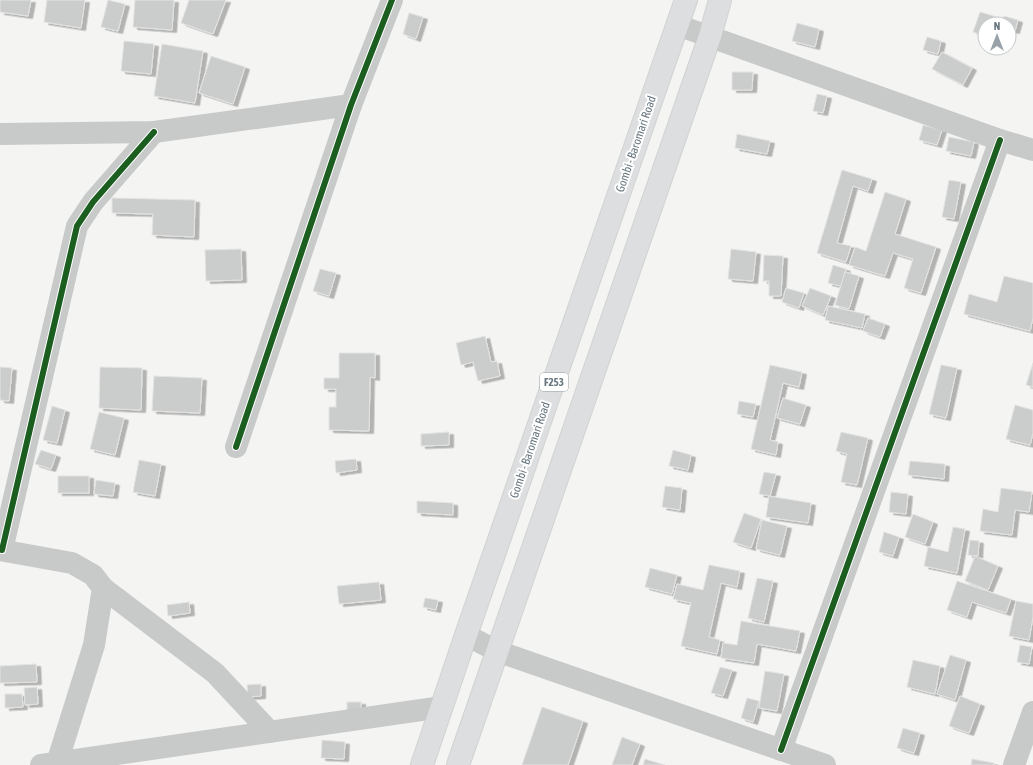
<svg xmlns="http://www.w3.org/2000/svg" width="1033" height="765" viewBox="0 0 1033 765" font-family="'Asap Condensed',sans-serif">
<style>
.building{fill:#cbcccc;stroke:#e3e3e2;filter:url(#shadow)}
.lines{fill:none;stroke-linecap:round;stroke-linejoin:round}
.primary-casing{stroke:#d1d2d2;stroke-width:24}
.minor{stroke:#c8caca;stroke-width:22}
.primary{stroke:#dddedf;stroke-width:22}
.cycleway-casing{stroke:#fff;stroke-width:8}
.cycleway{stroke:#1b5e20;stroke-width:6}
.labels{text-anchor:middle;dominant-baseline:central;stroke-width:4;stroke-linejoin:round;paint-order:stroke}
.shield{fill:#fff;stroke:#959fa5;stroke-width:1}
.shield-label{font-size:11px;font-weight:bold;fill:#67767f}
.street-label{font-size:12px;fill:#67767f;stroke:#fff}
</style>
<defs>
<filter id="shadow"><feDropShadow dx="4.5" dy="2.5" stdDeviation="0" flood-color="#0004"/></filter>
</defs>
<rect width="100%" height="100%" fill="#f4f4f3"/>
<!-- building -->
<g class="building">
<polygon points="0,0 31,0 28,16 0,12"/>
<polygon points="47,0 85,0 81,28 44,22"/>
<polygon points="108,0 125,4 118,31 101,27"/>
<polygon points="135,0 174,0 172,30 133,27"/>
<polygon points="189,0 226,0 213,34 181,23"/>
<polygon points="980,12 994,16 991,24 985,24 985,36 973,32"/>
<polygon points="409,13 423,17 416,39 403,34"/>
<polygon points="1004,16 1018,20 1015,31 1009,30 1009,24 1001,24"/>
<polygon points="797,23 819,29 815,47 792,41"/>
<polygon points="927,37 941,41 938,54 923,50"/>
<polygon points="124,41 154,44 151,74 121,71"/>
<polygon points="162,44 203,51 195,103 154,96"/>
<polygon points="942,52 972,68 963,85 932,69"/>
<polygon points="211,56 245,67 233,104 199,93"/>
<polygon points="732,72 753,72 752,90 732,90"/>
<polygon points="817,94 827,96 823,113 813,111"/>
<polygon points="923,125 942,130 937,145 919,140"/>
<polygon points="737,134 770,141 767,154 735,148"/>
<polygon points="949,137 974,142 971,156 946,151"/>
<polygon points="842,170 872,179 868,191 853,186 837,243 851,246 846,262 817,253"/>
<polygon points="949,180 961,182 954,219 942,217"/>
<polygon points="885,192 906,199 895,234 936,247 921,293 904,288 913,259 893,253 885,276 849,265 855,247 866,251"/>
<polygon points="112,198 195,200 194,237 152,235 153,214 112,213"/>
<polygon points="241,249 242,280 206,281 205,250"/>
<polygon points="731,249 756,252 753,281 728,279"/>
<polygon points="764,255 783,256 781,296 769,296 769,281 763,281"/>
<polygon points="833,265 846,269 841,286 828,283"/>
<polygon points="320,269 336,273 329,296 313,291"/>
<polygon points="845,272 859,276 849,309 835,305"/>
<polygon points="1004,276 1033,283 1033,318 1030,331 964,314 969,294 997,302"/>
<polygon points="786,288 804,293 799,308 782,302"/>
<polygon points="810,288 831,296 823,315 802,306"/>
<polygon points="828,306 865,314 862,328 825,320"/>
<polygon points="868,318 885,324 880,337 863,331"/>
<polygon points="485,336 491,362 497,361 500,376 478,381 473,362 461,365 456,343"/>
<polygon points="339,353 375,353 375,378 370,377 369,431 329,430 329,407 336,407 336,389 324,389 324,378 339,378"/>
<polygon points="1033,363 1033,387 1026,385"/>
<polygon points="770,365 802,372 799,387 783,383 770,440 778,442 776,455 751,449"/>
<polygon points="941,365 957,368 946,418 929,414"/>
<polygon points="0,367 12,368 9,401 0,400"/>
<polygon points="100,367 142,368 141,410 99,408"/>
<polygon points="154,376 202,378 200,413 152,411"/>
<polygon points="783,398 806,405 800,424 777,418"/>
<polygon points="739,401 756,404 753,417 737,414"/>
<polygon points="1015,405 1033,410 1033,433 1030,445 1006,439"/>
<polygon points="52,406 65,410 57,443 43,440"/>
<polygon points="99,412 124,418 115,455 90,449"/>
<polygon points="449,432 449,445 421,446 421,434"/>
<polygon points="841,432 868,438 857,485 841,482 847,454 836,451"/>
<polygon points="41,450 56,455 51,469 35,464"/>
<polygon points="673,450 691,455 688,470 669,466"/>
<polygon points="356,459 357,470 336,473 335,461"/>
<polygon points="139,460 161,464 155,496 133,492"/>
<polygon points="910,461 945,464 944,479 908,475"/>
<polygon points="764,472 776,474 770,496 759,494"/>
<rect x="58" y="476" width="31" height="17"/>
<polygon points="96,480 115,483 113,496 94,494"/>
<polygon points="665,486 682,488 680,510 662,507"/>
<polygon points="1001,488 1032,492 1029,512 1015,510 1012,535 980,531 983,509 998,512"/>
<polygon points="891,492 908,494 906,514 889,512"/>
<polygon points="769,496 811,503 808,523 766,517"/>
<polygon points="417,501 453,503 453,515 417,513"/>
<polygon points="744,513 761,519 751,548 733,542"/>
<polygon points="913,514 933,522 925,544 905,537"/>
<polygon points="762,520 787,526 780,555 756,549"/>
<polygon points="953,527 965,529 957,573 924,566 928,547 948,552"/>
<polygon points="884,532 899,537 893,556 879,552"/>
<polygon points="970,540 979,541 978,556 968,555"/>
<polygon points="975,556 998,566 988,590 965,581"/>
<polygon points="709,565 740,571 737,587 721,583 709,637 720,640 717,654 681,646 691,603 673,599 677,584 703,590"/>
<polygon points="650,568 677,575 672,594 645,587"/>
<polygon points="757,578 773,581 764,622 748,618"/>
<polygon points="957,581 1011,599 1006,613 972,602 967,617 947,610"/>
<polygon points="379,582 381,600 339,604 337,586"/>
<polygon points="425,598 438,600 436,610 423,607"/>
<polygon points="1016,601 1033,604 1033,617 1029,640 1009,636"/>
<polygon points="189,602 190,613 168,616 167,605"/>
<polygon points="741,621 800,631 796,651 757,644 754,663 721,658 723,643 737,645"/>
<polygon points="1020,645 1032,647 1029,664 1017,662"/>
<polygon points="950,655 966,660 955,700 937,694"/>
<polygon points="913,660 940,666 935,694 907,687"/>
<polygon points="36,664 37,682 0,683 0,666"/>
<polygon points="720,667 732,670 723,696 711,693"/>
<polygon points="765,671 784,674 777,711 759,708"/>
<polygon points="261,684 261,696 248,697 247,685"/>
<polygon points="37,687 38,704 25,705 24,688"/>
<polygon points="5,694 22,694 23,707 5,708"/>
<polygon points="960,696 980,704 969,733 949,726"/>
<polygon points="747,698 759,701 753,722 741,718"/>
<rect x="347" y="702" width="14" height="12"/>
<polygon points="542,707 583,721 568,765 522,765"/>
<polygon points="903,728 920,733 914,753 897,748"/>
<polygon points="622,737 640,744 632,765 612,765"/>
<polygon points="322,740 345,742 344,759 321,758"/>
<polygon points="645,759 665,765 643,765"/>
<polygon points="972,759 994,763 994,765 971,765"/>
</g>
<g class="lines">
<defs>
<g id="primary">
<polyline points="422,765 466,635 686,0"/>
<polyline points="458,765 710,36 720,0"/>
</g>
</defs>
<!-- primary casing -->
<use href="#primary" class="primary-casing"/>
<!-- minor -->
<g class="minor">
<polyline points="677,25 1000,140 1033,150"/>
<polyline points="0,134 154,132 351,105"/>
<polyline points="236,447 351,105 392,0"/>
<polyline points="0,550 72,563 93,575 103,588 94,645 57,763"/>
<polyline points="2,550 77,226 93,202 154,132"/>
<polyline points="103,588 215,673 270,732"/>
<polyline points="466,635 497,651 825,765"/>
<polyline points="781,750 1000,140"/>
<polyline points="41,765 442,707"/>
<polyline points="1014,765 1033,712"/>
</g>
<!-- primary -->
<use href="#primary" class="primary"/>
<defs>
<g id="cycleway">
<polyline points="236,447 351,105 392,0"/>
<polyline points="2,550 77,226 93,202 154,132"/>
<polyline points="781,750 1000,140"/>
</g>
</defs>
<!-- cycleway casing -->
<use href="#cycleway" class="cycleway-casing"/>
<!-- cycleway -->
<use href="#cycleway" class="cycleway"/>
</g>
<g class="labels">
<!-- shield labels -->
<rect class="shield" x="540" y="373" width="28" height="18" rx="3"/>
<g class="shield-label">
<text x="554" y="382">F253</text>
</g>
<!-- street labels -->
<g class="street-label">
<text transform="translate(636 144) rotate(-71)">Gombi - Baromari Road</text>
<text transform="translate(530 450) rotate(-71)">Gombi - Baromari Road</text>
</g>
</g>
<!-- north arrow -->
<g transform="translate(997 36)"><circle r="19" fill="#ffffff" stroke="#c2c8cc"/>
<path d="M0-3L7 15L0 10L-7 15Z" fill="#98a2a8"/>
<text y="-6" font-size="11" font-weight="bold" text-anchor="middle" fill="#67767f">N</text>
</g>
</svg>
